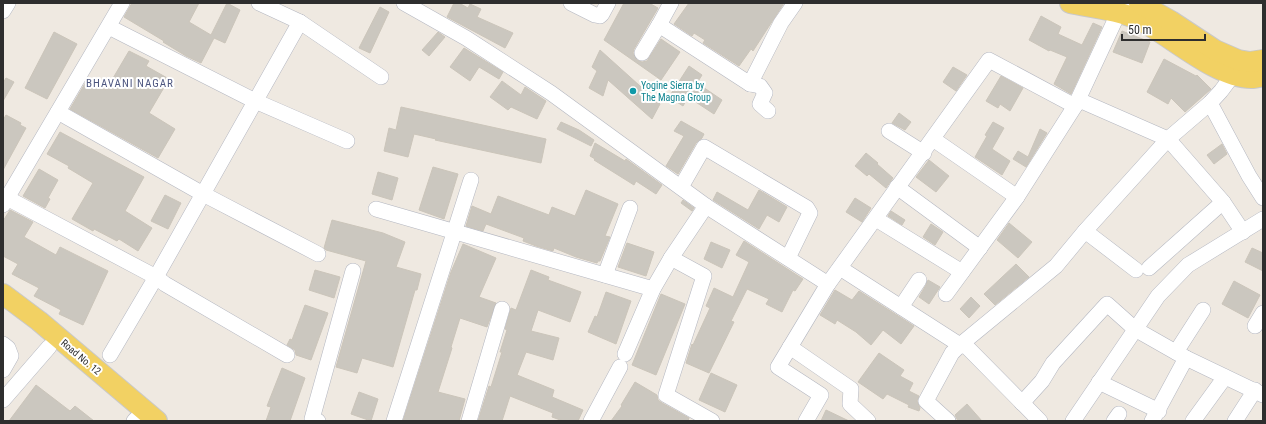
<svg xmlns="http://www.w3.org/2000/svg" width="1266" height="424" viewBox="0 0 1266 424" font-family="'Roboto Condensed',sans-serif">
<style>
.building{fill:#cbc7bf;stroke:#cbc5ba}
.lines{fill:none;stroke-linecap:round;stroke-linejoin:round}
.minor-casing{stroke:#b4b7c1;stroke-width:16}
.major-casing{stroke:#c9c9c9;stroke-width:22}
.minor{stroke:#fff;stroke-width:15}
.major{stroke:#f2d163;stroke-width:20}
.culture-dot{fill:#0f9aa8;stroke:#fff;stroke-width:1.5}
.labels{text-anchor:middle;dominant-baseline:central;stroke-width:4;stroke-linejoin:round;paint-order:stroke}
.culture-label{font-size:10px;fill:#0d838f;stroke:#fff;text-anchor:start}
.street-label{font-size:10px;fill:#2e2e2e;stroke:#fff}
.neighbourhood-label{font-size:11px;letter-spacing:1px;fill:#4d5680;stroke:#fff}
</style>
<rect width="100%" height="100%" fill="#efe9e1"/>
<!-- building -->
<g class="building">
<polygon points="132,3 199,3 189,22 211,35 227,3 240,10 225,43 214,38 201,63 186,56 163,42 164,41 124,17"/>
<polygon points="454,3 459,3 468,8 470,4 481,9 477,17 513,33 505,48 447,17"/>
<polygon points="624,3 649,3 658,8 634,49 633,53 637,60 642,62 647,61 661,39 680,52 661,80 604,40"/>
<polygon points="689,3 784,3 753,51 751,49 739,66 703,43 705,40 694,33 692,36 674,24"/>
<polygon points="380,7 389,12 370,53 359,48"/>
<polygon points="1041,16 1061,27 1058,34 1082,45 1093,23 1102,27 1071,94 1054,84 1067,57 1050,50 1049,51 1029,40"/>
<polygon points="1122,31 1150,42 1142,63 1113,52"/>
<polygon points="54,32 77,44 47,99 25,88"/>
<polygon points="438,32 445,37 429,56 422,50"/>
<polygon points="464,48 503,72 499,79 479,67 470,81 450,67"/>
<polygon points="600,50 660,104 652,119 608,80 603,96 589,88 597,71 592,67"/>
<polygon points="129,51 149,61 146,66 169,79 149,113 175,129 158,158 70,109 87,80 106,90"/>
<polygon points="1164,59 1196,76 1197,75 1211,89 1185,112 1171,98 1168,104 1147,92"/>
<polygon points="689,66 702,75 697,83 722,100 714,114 688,97 683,106 669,97"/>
<polygon points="953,67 967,75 956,91 943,82"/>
<polygon points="1001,76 1023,88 1010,111 1000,104 998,108 986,101"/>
<polygon points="6,78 14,82 3,101 3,83"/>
<polygon points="502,81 521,95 525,87 546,101 537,119 511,107 508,110 490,97"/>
<polygon points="401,107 546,139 541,163 435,140 436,139 414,134 408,157 384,151 389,128 396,130"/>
<polygon points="899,113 911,122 905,130 892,123"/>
<polygon points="6,115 21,123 20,125 26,128 3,170 3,120"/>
<polygon points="681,121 704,134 702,138 696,143 678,174 666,166 684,136 674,131"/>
<polygon points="561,122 579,130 594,140 591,146 557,129"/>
<polygon points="993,122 1004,128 992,149 1010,161 1002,175 975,157 987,136 985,135"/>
<polygon points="1040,129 1047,133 1026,167 1013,159 1018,151 1028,157"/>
<polygon points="60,132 144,177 125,211 152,228 138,251 119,239 117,241 94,229 93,231 72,219 93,183 68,168 69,166 47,154"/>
<polygon points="595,143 625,161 626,159 662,185 656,194 636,181 634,185 594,160 595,159 590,156"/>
<polygon points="1222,144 1227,154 1214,164 1207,155"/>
<polygon points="866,153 878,163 877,164 893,178 886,188 869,174 867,176 855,166"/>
<polygon points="929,160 949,176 936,192 916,177"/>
<polygon points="433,167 458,174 444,219 419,210"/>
<polygon points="39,169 58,180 48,198 50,199 45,208 23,196"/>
<polygon points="378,172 398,178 392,200 372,194"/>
<polygon points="586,190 618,204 605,236 610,237 600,261 598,261 597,263 576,257 554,248 553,251 536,246 523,241 524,238 486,224 483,231 466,226 472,206 491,214 498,196 549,215 552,207 575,216"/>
<polygon points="759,190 787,207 779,222 767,215 759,229 713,200 717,192 748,210"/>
<polygon points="165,195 181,203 168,229 151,221"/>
<polygon points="855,198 871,208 862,222 846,212"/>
<polygon points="683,200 694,208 692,211 681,203"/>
<polygon points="10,210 33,222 24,237 56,255 60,247 108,271 83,325 59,314 61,310 34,296 39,288 12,274 18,264 3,256 3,221"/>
<polygon points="891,211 905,220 902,225 888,216"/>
<polygon points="332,220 383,233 405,242 396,267 421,274 417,290 415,290 393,367 362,358 357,373 336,367 366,261 326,250 324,248"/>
<polygon points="1009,223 1032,242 1018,258 997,240"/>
<polygon points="931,224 943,232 935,245 923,237"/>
<polygon points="744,241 803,279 795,291 793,290 782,312 766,304 769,299 747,289 731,321 734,322 709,373 686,363 692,344 693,345 710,308 706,306 714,288 733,297 749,262 736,255"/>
<polygon points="711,242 730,250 722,268 704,259"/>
<polygon points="627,243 654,252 646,276 618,267"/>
<polygon points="463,244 496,258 479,297 496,303 487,327 460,318 451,347 452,348 438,392 465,399 459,421 403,421 451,272"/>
<polygon points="1252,248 1263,253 1263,271 1245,262"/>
<polygon points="1016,264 1029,277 995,305 984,294"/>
<polygon points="315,270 340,277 334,298 309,290"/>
<polygon points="531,270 549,277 548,280 581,292 570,322 538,310 531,331 559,338 553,360 526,352 517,375 554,390 552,397 583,410 578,421 563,421 552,417 553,413 510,396 502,421 478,421 489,386 491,387 502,352 500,352 507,330 505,329 511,308 516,310"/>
<polygon points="928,280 940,287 929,304 919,297 926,285"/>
<polygon points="1234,281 1260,295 1248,318 1222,304"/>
<polygon points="835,290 852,300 859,291 914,326 901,344 883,330 871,345 856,332 837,320 835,324 820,315"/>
<polygon points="606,292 631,301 616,344 588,332 595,316 597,317"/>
<polygon points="661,294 685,304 656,375 632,365"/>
<polygon points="971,297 980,306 969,318 960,309"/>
<polygon points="305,305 328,313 311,360 296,355 295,350 287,345 290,339 292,340"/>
<polygon points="879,353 904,370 900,376 913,383 909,391 919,396 917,401 920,408 919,411 908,407 909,405 887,394 883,399 858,382"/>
<polygon points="282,368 305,378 290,421 266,421 271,407 267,406"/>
<polygon points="711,373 737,385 725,412 699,400"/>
<polygon points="635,382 657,395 658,400 662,403 689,418 688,421 611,421 622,406 621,405"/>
<polygon points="36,385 70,411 75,406 94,421 9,421"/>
<polygon points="359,392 378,399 371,421 351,414"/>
<polygon points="967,404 982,421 958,421 955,415"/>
<polygon points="826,410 849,421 821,421"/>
</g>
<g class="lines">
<defs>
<g id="minor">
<polyline points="259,3 300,22 381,77"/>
<polyline points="404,3 466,38 551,93 706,206"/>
<polyline points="571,3 595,15 600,16 602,14 608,3"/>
<polyline points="671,3 659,25 750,84 781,23 795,3"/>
<polyline points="3,11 8,3"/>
<polyline points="109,27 255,101 347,141"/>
<polyline points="642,53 659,25"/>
<polyline points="750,84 760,86 765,93 760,104 768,111"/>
<polyline points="1079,100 1168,139 1223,202 1243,232"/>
<polyline points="1210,103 1249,176 1263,198"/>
<polyline points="58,112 203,194 318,254"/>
<polyline points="889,131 924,153"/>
<polyline points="933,139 1017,197"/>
<polyline points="681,187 704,147 807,208 810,213 788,258"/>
<polyline points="897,187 980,248"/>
<polyline points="7,198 156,277 165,284 287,355"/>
<polyline points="3,205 122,3"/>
<polyline points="376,209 653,289"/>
<polyline points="876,219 962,272"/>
<polyline points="1085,231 1136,270"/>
<polyline points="671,258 704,276 666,395 712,421"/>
<polyline points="840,268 960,345 967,347 1040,421"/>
<polyline points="1149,268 1223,202"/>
<polyline points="605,275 630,208"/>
<polyline points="946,294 1017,197 1075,106 1123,3"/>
<polyline points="901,307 919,280"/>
<polyline points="1255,326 1263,313"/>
<polyline points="3,344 8,348 11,356 3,370"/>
<polyline points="790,347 851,389 850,404 868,421"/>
<polyline points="1176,352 1203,310"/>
<polyline points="625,354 653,289 671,258 706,206 828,284"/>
<polyline points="110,355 156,277 300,22"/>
<polyline points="1099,382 1159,411"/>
<polyline points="3,400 49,347"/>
<polyline points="1022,403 1042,381 1053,363 1107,304 1135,329 1186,358 1263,395"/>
<polyline points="134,421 136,419"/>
<polyline points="318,421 312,419 353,271"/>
<polyline points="394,421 471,180"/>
<polyline points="469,421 502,309"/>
<polyline points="591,421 620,367"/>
<polyline points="806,421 821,395 778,367 828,284 989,60 1075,106"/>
<polyline points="948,421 926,401 952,353 960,345 1056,266 1085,231 1168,139 1210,103 1221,91 1233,75"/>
<polyline points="1073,421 1158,296 1188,265 1263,219"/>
<polyline points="1114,421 1119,414"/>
<polyline points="1152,421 1186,358"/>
<polyline points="1193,421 1225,377"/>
<polyline points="1235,421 1255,390"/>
</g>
<g id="major">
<path d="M 1070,3 C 1094,8 1119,10 1141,21 C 1172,37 1217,78 1251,78 C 1255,78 1259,77 1263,76"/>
<polyline points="1139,3 1171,21 1215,50 1238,60 1250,62 1263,60"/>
<polyline points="3,294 39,321 157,421"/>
</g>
</defs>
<!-- minor casing -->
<use href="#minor" class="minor-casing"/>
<!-- major casing -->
<use href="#major" class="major-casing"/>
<!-- minor -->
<use href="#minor" class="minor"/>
<!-- major -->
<use href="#major" class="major"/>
</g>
<!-- markers -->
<circle class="culture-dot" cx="633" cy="91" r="4"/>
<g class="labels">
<!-- culture labels -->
<g class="culture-label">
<text x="641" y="85">Yogine Sierra by<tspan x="641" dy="12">The Magna Group</tspan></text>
</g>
<!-- street labels -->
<g class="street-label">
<text transform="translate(81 357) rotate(40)">Road No. 12</text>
</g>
<!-- neighbourhood labels -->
<g class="neighbourhood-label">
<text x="130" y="83">BHAVANI NAGAR</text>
</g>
</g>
<!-- border -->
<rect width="1266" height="424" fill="none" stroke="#2e2e2e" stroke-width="8"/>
<!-- scale -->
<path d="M1122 34v6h83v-6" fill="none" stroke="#2e2e2e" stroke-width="2"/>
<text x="1128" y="34" font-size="12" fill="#2e2e2e" stroke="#ffffff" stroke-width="3" paint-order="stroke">50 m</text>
</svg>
